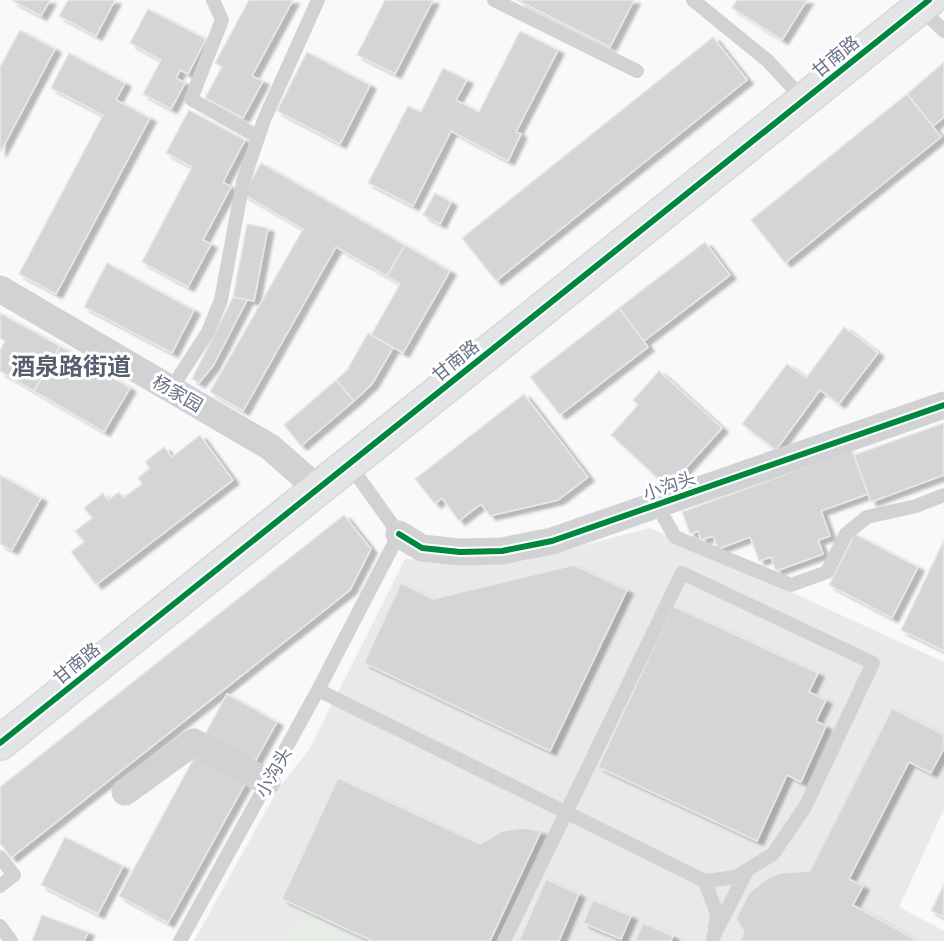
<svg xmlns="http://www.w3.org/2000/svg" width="944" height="941" viewBox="0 0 944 941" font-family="Ubuntu,'Noto Sans SC',sans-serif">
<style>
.built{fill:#e9e9eb}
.green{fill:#e8ece7}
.building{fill:#d4d5d6;stroke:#e8e8e8;stroke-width:1.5;filter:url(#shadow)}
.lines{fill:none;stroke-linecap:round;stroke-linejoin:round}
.secondary-casing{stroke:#d6d7d8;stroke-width:36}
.lane{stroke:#d1d2d4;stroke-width:14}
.street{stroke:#d1d2d4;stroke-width:27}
.secondary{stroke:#e3e4e5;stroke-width:33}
.cycleway-casing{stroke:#fff;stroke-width:10}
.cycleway{stroke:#00873e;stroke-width:6}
.labels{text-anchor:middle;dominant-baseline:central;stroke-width:6;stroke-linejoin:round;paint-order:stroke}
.street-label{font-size:18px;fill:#6a7287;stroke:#fff}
.district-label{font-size:24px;font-weight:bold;fill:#575e6d;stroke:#fff}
</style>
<defs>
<filter id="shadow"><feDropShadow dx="6" dy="4" stdDeviation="1.5" flood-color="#0004"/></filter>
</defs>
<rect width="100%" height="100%" fill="#f9f9f9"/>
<!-- built -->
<polygon class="built" points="650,528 944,662 944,809 899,907 944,931 944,941 194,941 278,789 309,750 405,559 519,562"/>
<!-- green -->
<polygon class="green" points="301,911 366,941 287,941"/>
<!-- building -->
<g class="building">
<polygon points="11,0 50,0 41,16"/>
<polygon points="68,0 115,0 96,36 59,16"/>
<polygon points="249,0 293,0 252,76 263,81 243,118 205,98 222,67 215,63"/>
<polygon points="385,0 433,0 395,74 357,55"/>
<polygon points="517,0 634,0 610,47"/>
<polygon points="737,0 807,0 782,40 732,8"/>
<polygon points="148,9 206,39 188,74 180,70 176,78 185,83 171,109 143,94 161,60 130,43"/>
<polygon points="20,30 55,49 0,153 0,67"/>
<polygon points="520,31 558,50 516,132 521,134 508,161 451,131 413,206 368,183 408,106 421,112 443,68 467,80 456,100 479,112"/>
<polygon points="713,37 747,80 496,281 462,238"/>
<polygon points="307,52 370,85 340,144 277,111"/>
<polygon points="69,53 125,83 116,100 150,118 56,294 19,274 103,115 51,88"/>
<polygon points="944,62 944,117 933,126 907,94"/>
<polygon points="907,94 941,137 785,263 751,220"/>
<polygon points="189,110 245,140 223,182 231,187 203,240 211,244 188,287 142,262 192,167 166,153"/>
<polygon points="261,163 405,245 387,276 336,247 243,411 210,392 303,229 243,194"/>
<polygon points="435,193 451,202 440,224 423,215"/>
<polygon points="247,224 268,228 254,301 233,297"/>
<polygon points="705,242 730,275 644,341 619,308"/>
<polygon points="405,245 450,271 403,353 371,335 400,284 387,276"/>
<polygon points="107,263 194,310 172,353 84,307"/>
<polygon points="233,297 247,300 213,366 199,383 192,379"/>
<polygon points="619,308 648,347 560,415 530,377"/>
<polygon points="0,313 60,346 34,391 0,371 0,350 5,341 0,338"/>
<polygon points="844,327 878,353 839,404 820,390 776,450 742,424 787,364 806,378"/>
<polygon points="368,333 393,348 372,384 354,401 336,380 347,370"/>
<polygon points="60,346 130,388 104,432 34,391"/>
<polygon points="659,371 722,428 668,488 611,435 638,405 633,400"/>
<polygon points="336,380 354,401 301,446 284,425"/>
<polygon points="524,394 588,477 558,500 490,516 481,504 459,521 442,498 435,504 415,479"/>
<polygon points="944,423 944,475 871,502 854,455"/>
<polygon points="200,435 233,480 96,585 71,552 84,542 75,531 92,518 84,508 103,493 108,500 119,492 123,498 142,484 138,478 150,468 145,462 164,447 172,457"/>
<polygon points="852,450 868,494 821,511 830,536 818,540 823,554 776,571 771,557 759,561 750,537 718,549 713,536 701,540 698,531 690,534 682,512"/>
<polygon points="0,475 41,498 12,550 0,544"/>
<polygon points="344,515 371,549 350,590 11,858 0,843 0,787"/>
<polygon points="855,534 918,567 892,618 829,585"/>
<polygon points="944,540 944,651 901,630"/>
<polygon points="574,565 627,590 550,751 364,663 401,583 433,599"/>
<polygon points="673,606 818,673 809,692 826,700 816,721 826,726 801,782 787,775 757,841 598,767"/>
<polygon points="227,694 277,722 253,765 203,738"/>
<polygon points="892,708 944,735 944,748 931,773 909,762 849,879 863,886 853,905 918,941 740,941 744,932 736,918 750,892 768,878 780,873 810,871"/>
<polygon points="195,756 245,784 168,923 119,896"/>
<polygon points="338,778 480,844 502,831 522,828 541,831 490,941 372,941 282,899"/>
<polygon points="65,837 123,866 98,914 41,885"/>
<polygon points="546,879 579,894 559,941 519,941"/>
<polygon points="944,884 944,917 931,911"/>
<polygon points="593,900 631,916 621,939 583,923"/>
<polygon points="42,915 88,932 84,941 32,941"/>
<polygon points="643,923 673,936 671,941 635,941"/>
</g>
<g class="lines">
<defs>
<polyline id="secondary" points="0,743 929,0"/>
</defs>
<!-- secondary casing -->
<use href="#secondary" class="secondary-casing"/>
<!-- lane -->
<g class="lane">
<polyline points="213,0 222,20 191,99 258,137"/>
<polyline points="494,0 637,71"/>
<polyline points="693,0 768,61 804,100"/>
<polyline points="920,8 944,31"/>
<polyline points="171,389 208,332 221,300 243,182 264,120 318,0"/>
<polyline points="657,505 675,537 791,585 827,572 846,534 867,517 916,506 944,495"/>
<polyline points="318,690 705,881 736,877 773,854 805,807 873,663 682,573 504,941"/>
<polyline points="0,857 14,875 0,886"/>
<polyline points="705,881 717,914 715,928"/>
<polyline points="0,926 11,941"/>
<polyline points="713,937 747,871"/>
<polyline points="180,941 318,690 399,534 349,464"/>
</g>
<!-- street -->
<g class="street">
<polyline points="0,289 270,447 318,489"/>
<polyline points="399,534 422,548 460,552 502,551 552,541 944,405"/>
<polyline points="125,792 194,742 267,782"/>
</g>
<!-- secondary -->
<use href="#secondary" class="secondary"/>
<defs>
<g id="cycleway">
<polyline points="399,534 422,548 460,552 502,551 552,541 944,405"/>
<polyline points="0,743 929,0"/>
</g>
</defs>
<!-- cycleway casing -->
<use href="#cycleway" class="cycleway-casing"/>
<!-- cycleway -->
<use href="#cycleway" class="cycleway"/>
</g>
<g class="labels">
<!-- street labels -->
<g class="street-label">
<text transform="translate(835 56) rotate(-39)">甘南路</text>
<text transform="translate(455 360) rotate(-39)">甘南路</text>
<text transform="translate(178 393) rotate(30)">杨家园</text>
<text transform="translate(669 485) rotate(-19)">小沟头</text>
<text transform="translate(76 663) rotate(-39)">甘南路</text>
<text transform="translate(273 772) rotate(-61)">小沟头</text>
</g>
<!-- district labels -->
<g class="district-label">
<text x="71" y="366">酒泉路街道</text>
</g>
</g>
</svg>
